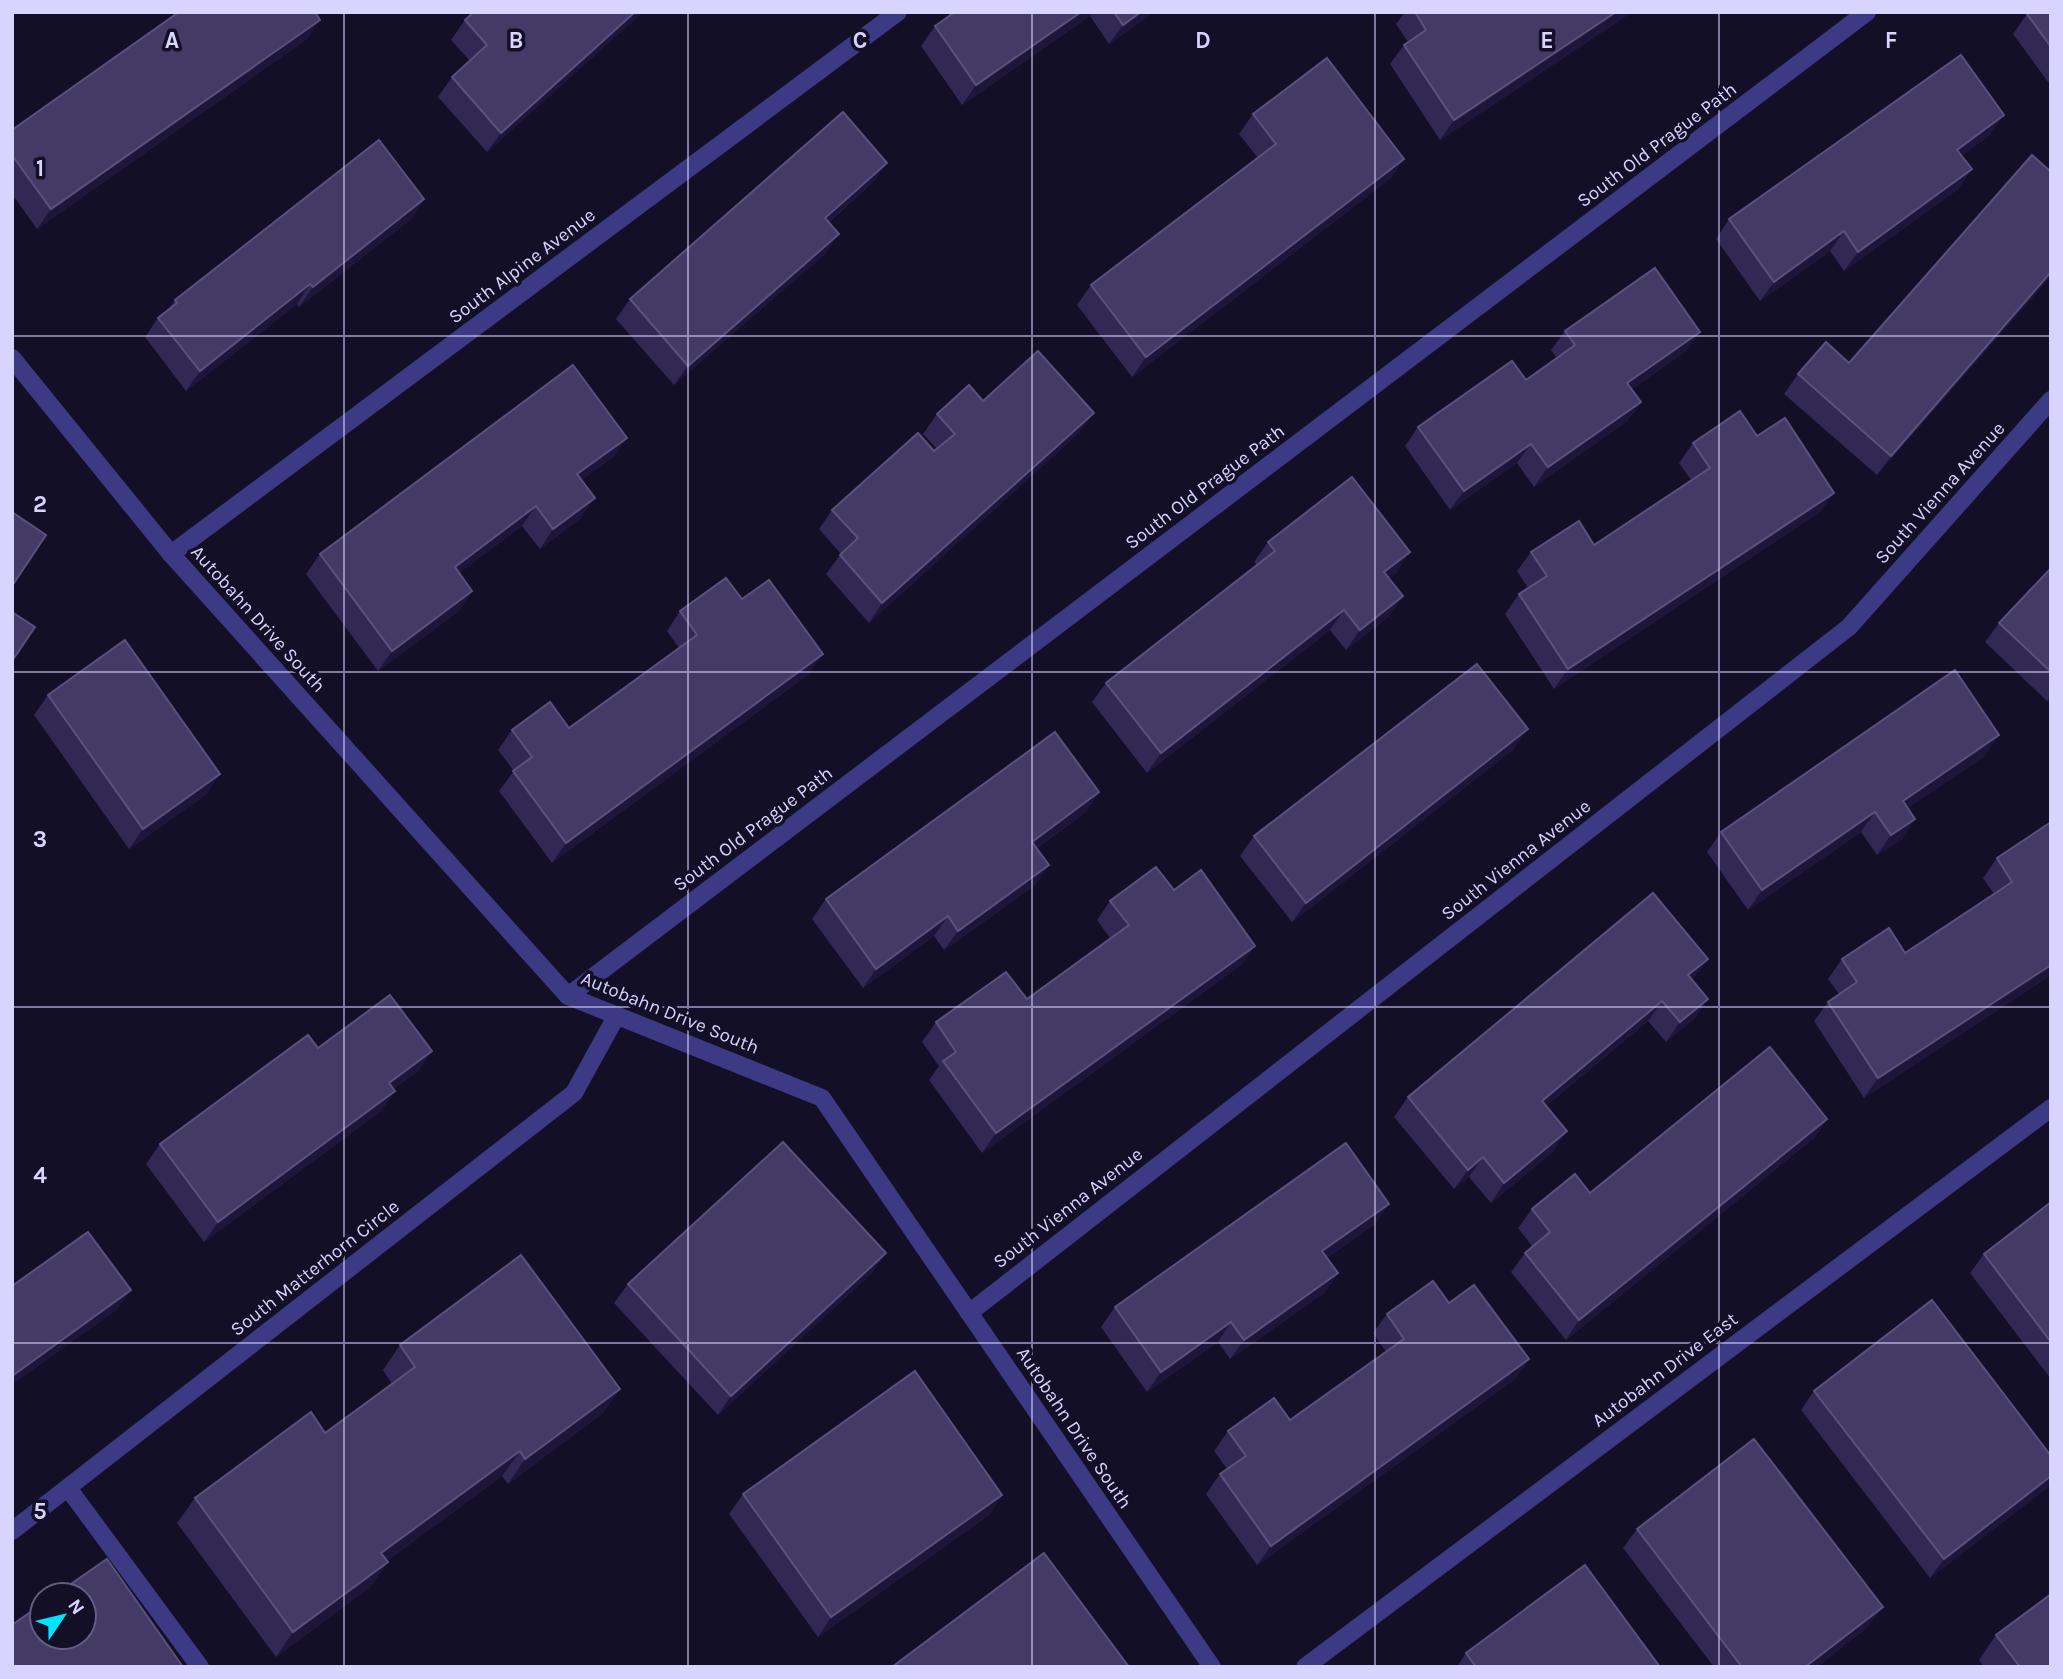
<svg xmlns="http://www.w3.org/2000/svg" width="2063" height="1679" viewBox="0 0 2063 1679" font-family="Karla,sans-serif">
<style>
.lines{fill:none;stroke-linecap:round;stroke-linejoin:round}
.minor{stroke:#3d3a85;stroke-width:18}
.wall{fill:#312854}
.shaded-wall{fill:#1d163a}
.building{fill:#433a66;stroke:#5a527e;stroke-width:2}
.grid{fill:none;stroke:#d9d4ff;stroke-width:2;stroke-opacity:0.55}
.labels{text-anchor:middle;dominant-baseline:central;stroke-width:7;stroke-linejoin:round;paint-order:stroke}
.street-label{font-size:19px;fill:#d9d4ff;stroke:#130f26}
.grid-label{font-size:23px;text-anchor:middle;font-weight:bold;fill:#d9d4ff;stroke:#130f26;stroke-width:7;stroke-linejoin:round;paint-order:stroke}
</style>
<rect width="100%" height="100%" fill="#130f26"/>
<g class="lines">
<!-- minor -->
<g class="minor">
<polyline points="12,358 171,554 568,996 822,1098 1212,1667"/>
<polyline points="171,554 898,12"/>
<polyline points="568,996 1867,12"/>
<polyline points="969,1313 1849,627 2051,400"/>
<polyline points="68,1488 200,1667"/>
<polyline points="12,1531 574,1093 617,1015"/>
<polyline points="1305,1667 2051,1108"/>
</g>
</g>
<!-- wall -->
<g class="wall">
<polygon points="643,12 487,152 438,97 452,77 470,61 451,40 465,20"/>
<polygon points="955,12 1154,12 1109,44 1090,16 962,105 921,46 935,26"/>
<polygon points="1405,12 1632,12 1440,140 1390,64 1404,45 1408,42 1396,24"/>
<polygon points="2051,12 2051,86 2013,34 2027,14"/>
<polygon points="307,39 37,229 12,194 12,130"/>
<polygon points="1253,114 1391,178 1132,377 1077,305 1091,285 1258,158 1239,134"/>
<polygon points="1990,135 1961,156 1972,169 1958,189 1844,271 1830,251 1760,301 1716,239 1729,219"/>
<polygon points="2051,172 2051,276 1877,475 1784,394 1798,374 1849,363"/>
<polygon points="873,182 829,222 826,253 674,385 616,319 630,299"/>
<polygon points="424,199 411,219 299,307 297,304 186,391 145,337 158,318 168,310 175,300"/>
<polygon points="1565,331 1700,332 1686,351 1632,389 1641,402 1627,421 1534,487 1517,463 1450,510 1405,446 1418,427 1526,380 1557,358 1551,350"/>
<polygon points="983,401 1080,432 869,623 826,574 841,554 819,529 832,510 937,449 923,434 937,414"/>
<polygon points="1757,436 1834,493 1820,512 1554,689 1505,614 1519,594 1528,588 1517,571 1531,552 1594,545 1691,480 1679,463 1693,443"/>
<polygon points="627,438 613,457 581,480 581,518 540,549 522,526 459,573 472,591 459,611 378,671 306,574 320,554"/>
<polygon points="1268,542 1397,572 1389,578 1403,596 1389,616 1346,650 1330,630 1147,773 1092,702 1106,683 1257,565 1254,562"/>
<polygon points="2051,568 2051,697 2047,701 1985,642 1999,623"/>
<polygon points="680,611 809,674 552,863 499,791 514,771 498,750 512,730 569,728 679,648 667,631"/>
<polygon points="48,695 207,794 129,849 34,715"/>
<polygon points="1514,749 1292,922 1240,856 1254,836"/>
<polygon points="1986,755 1908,808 1915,819 1902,839 1877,855 1861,832 1748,910 1707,852 1721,832"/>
<polygon points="1099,792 1086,812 1037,848 1049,865 1035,885 944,950 934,936 863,988 812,919 826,899"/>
<polygon points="2051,822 2051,975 1864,1098 1814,1021 1828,1002 1839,994 1828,979 1842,959 1905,953 1994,894 1983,878 1997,858"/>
<polygon points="1174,890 1255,946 1241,965 982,1153 929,1080 939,1066 922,1042 936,1022 1027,999 1110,938 1097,920 1110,901"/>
<polygon points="1708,959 1692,980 1708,999 1694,1019 1666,1042 1648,1021 1546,1106 1554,1151 1491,1203 1469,1177 1454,1189 1394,1117 1408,1097"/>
<polygon points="318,1048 432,1051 418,1071 393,1089 395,1091 381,1111 204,1242 146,1164 160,1144"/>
<polygon points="1827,1119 1814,1138 1566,1340 1511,1272 1525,1253 1532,1246 1518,1228 1532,1209 1590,1193"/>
<polygon points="2051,1202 2051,1379 1970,1273 1984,1254"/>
<polygon points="1389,1204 1375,1224 1327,1258 1338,1273 1324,1293 1230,1359 1218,1342 1147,1392 1101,1327 1115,1307"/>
<polygon points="872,1273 718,1415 614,1303 628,1284"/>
<polygon points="1449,1303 1529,1359 1515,1379 1257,1565 1206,1494 1220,1474 1227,1469 1214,1451 1228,1431 1290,1420 1386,1352 1373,1333 1387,1314"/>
<polygon points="400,1345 620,1389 602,1414 508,1484 502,1476 387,1561 388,1562 370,1587 276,1657 177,1523 195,1498 325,1433 392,1384 383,1370"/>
<polygon points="1814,1391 2051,1456 2051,1482 2047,1488 1930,1578 1801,1410"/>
<polygon points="743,1494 1002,1495 989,1515 818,1637 729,1514"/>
<polygon points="1637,1529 1869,1626 1817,1667 1714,1667 1623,1548"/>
<polygon points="1996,1635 2051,1667 1984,1667 1979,1660"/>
<polygon points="1466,1653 1660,1667 1457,1667"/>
</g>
<!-- shaded-wall -->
<g class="shaded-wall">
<polygon points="635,12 643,12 487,152 501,133"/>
<polygon points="1081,12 1093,12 1090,16 962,105 976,85"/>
<polygon points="1141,12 1154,12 1109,44 1123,25"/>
<polygon points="1616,12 1632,12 1440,140 1454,120"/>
<polygon points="320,20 307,39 37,229 51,209"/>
<polygon points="2004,115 1990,135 1943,169 1957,150"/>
<polygon points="1404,159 1391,178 1132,377 1146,357"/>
<polygon points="887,163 873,182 811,237 825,218"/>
<polygon points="1972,169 1958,189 1844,271 1858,252"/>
<polygon points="424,199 411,219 299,307 313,287"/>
<polygon points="1844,231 1830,251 1760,301 1774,282"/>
<polygon points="839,234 826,253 674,385 688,366"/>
<polygon points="2051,272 2051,276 1877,475 1891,456"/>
<polygon points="310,284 297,304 186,391 200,371"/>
<polygon points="1700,332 1686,351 1613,402 1627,383"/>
<polygon points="1641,402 1627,421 1534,487 1548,467"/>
<polygon points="1094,413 1080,432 869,623 882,603"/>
<polygon points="627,438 613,457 563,494 577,474"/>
<polygon points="1531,444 1517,463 1450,510 1464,491"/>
<polygon points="1834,493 1820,512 1554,689 1568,669"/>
<polygon points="595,498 581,518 540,549 553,529"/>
<polygon points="536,506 522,526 441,587 455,567"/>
<polygon points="1410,552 1397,572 1370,592 1384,572"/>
<polygon points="472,591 459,611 378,671 392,651"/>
<polygon points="1403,596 1389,616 1346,650 1360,630"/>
<polygon points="1344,610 1330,630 1147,773 1161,753"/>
<polygon points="823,654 809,674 552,863 566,843"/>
<polygon points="1528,729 1514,749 1292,922 1306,903"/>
<polygon points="1999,735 1986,755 1889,821 1903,801"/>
<polygon points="220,774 207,794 129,849 143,829"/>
<polygon points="1099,792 1086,812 1018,861 1032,842"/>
<polygon points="1875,812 1861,832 1748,910 1762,890"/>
<polygon points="1915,819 1902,839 1877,855 1891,835"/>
<polygon points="1049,865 1035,885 944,950 958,931"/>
<polygon points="948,916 934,936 863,988 876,969"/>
<polygon points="1255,946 1241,965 982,1153 996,1133"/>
<polygon points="1708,959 1694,978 1674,995 1688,975"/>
<polygon points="2051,965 2051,975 1864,1098 1878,1078"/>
<polygon points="1708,999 1694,1019 1666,1042 1680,1022"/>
<polygon points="1662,1001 1648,1021 1528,1121 1542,1101"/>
<polygon points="432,1051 418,1071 375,1102 389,1083"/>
<polygon points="395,1091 381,1111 204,1242 218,1222"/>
<polygon points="1827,1119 1814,1138 1566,1340 1579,1320"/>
<polygon points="1567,1131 1554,1151 1491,1203 1504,1183"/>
<polygon points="1483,1157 1469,1177 1454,1189 1468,1170"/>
<polygon points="1389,1204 1375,1224 1309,1271 1322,1251"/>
<polygon points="886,1253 872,1273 718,1415 731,1396"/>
<polygon points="1338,1273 1324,1293 1230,1359 1244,1340"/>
<polygon points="131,1290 117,1310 12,1385 12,1376"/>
<polygon points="1231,1322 1218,1342 1147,1392 1161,1372"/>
<polygon points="1529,1359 1515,1379 1257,1565 1271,1546"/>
<polygon points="620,1389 602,1414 508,1484 525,1459"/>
<polygon points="520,1451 502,1476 364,1578 381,1553"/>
<polygon points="2051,1476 2051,1482 2047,1488 1930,1578 1944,1559"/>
<polygon points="1002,1495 989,1515 818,1637 831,1617"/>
<polygon points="388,1562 370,1587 276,1657 293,1632"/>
<polygon points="1883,1607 1869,1626 1817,1667 1805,1667"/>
</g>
<!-- building -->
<g class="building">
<polygon points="179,12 315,12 320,20 51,209 12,155 12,130"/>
<polygon points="474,12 635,12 501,133 452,77 487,45 465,20"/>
<polygon points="955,12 1081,12 976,85 935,26"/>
<polygon points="1114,12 1141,12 1123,25"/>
<polygon points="1415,12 1616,12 1454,120 1404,45 1426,30"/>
<polygon points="2030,12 2051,12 2051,47 2027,14"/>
<polygon points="1961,55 2004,115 1957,150 1972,169 1858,252 1844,231 1774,282 1729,219"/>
<polygon points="1327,58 1404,159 1146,357 1091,285 1276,144 1253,114"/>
<polygon points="843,112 887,163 825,218 839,234 688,366 630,299"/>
<polygon points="379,140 424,199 313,287 310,284 200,371 158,318 177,303 175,300"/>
<polygon points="2032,155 2051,172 2051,272 1891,456 1798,374 1826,342 1849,363"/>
<polygon points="1655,268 1700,332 1627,383 1641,402 1548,467 1531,444 1464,491 1418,427 1512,361 1526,380 1575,345 1565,331"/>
<polygon points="1038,351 1094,413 882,603 840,555 858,538 832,510 918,433 934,451 955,434 937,414 969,385 983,401"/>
<polygon points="573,365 627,438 577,474 595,498 553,529 536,506 455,567 472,591 392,651 320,554"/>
<polygon points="1740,411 1757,436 1785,418 1834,493 1568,669 1519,594 1547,576 1531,552 1579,521 1594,545 1710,468 1693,443"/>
<polygon points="1352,477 1410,552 1384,572 1403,596 1360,630 1344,610 1161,753 1106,683 1275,551 1268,542"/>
<polygon points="12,512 46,535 12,586"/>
<polygon points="2051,568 2051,672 1999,623"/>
<polygon points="726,578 742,599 769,580 823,654 566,843 513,771 532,757 512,730 550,702 569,728 697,635 680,611"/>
<polygon points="12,612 35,627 12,661"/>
<polygon points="125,640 220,774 143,829 48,695"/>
<polygon points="1477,664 1528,729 1306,903 1254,836"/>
<polygon points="1955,670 1999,735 1903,801 1915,819 1891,835 1875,812 1762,890 1721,832"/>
<polygon points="1055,732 1099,792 1032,842 1049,865 958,931 948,916 876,969 826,899"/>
<polygon points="2051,822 2051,965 1878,1078 1828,1002 1857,982 1842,959 1889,928 1905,953 2012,882 1997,858"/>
<polygon points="1156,867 1174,890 1201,870 1255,946 996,1133 943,1061 956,1052 936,1022 1006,972 1027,999 1129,925 1110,901"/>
<polygon points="1653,893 1708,959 1688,975 1708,999 1680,1022 1662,1001 1542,1101 1567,1131 1504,1183 1483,1157 1468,1170 1408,1097"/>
<polygon points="390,995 432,1051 389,1083 395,1091 218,1222 160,1144 308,1035 318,1048"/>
<polygon points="1770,1047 1827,1119 1579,1320 1525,1253 1550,1232 1532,1209 1575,1174 1590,1193"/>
<polygon points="783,1142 886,1253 731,1396 628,1284"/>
<polygon points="1346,1143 1389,1204 1322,1251 1338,1273 1244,1340 1231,1322 1161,1372 1115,1307"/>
<polygon points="2051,1202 2051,1342 1984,1254"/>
<polygon points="88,1232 131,1290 12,1376 12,1286"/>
<polygon points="521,1255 620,1389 525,1459 520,1451 381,1553 388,1562 293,1632 195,1498 311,1412 325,1433 415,1367 400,1345"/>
<polygon points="1433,1281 1449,1303 1474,1285 1529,1359 1271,1546 1220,1474 1246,1456 1228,1431 1274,1398 1290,1420 1404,1339 1387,1314"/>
<polygon points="1932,1300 2051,1456 2051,1476 1944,1559 1814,1391"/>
<polygon points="915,1371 1002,1495 831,1617 743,1494"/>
<polygon points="1754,1439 1883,1607 1805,1667 1742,1667 1637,1529"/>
<polygon points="1044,1553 1129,1667 892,1667"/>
<polygon points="107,1559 183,1667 12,1667 12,1625 42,1604 42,1637 84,1637 84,1595 55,1595"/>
<polygon points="1585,1565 1660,1667 1476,1667 1466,1653"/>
<polygon points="2051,1594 2051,1667 2020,1667 1996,1635"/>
</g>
<!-- grid -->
<path class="grid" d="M 344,12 L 344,1667M 688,12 L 688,1667M 1032,12 L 1032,1667M 1375,12 L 1375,1667M 1719,12 L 1719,1667M 12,336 L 2051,336M 12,672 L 2051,672M 12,1007 L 2051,1007M 12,1343 L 2051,1343"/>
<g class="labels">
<!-- street labels -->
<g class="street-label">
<text transform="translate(1657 145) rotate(-37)">South Old Prague Path</text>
<text transform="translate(522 266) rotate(-37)">South Alpine Avenue</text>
<text transform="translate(1205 487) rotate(-37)">South Old Prague Path</text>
<text transform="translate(1940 493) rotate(-48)">South Vienna Avenue</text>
<text transform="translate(258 619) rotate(48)">Autobahn Drive South</text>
<text transform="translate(753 829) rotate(-37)">South Old Prague Path</text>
<text transform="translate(1516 860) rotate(-38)">South Vienna Avenue</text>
<text transform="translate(670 1013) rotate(22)">Autobahn Drive South</text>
<text transform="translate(1068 1208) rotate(-38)">South Vienna Avenue</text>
<text transform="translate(315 1268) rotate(-38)">South Matterhorn Circle</text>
<text transform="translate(1665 1370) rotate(-37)">Autobahn Drive East</text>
<text transform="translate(1074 1428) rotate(56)">Autobahn Drive South</text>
</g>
</g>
<g class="grid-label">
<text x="172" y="48">A</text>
<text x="516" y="48">B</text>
<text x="860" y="48">C</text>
<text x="1203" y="48">D</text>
<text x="1547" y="48">E</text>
<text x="1891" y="48">F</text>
<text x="40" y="176">1</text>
<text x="40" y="512">2</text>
<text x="40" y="847">3</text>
<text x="40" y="1183">4</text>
<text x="40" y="1519">5</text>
</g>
<!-- border -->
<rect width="2063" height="1679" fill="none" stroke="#d9d4ff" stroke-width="28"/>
<!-- north arrow -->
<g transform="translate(63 1616) rotate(55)"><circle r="33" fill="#130f26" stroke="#625e7d" stroke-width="2"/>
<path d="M0-5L12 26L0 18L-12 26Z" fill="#00e5ff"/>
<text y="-10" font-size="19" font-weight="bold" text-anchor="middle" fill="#d9d4ff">N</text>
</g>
</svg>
